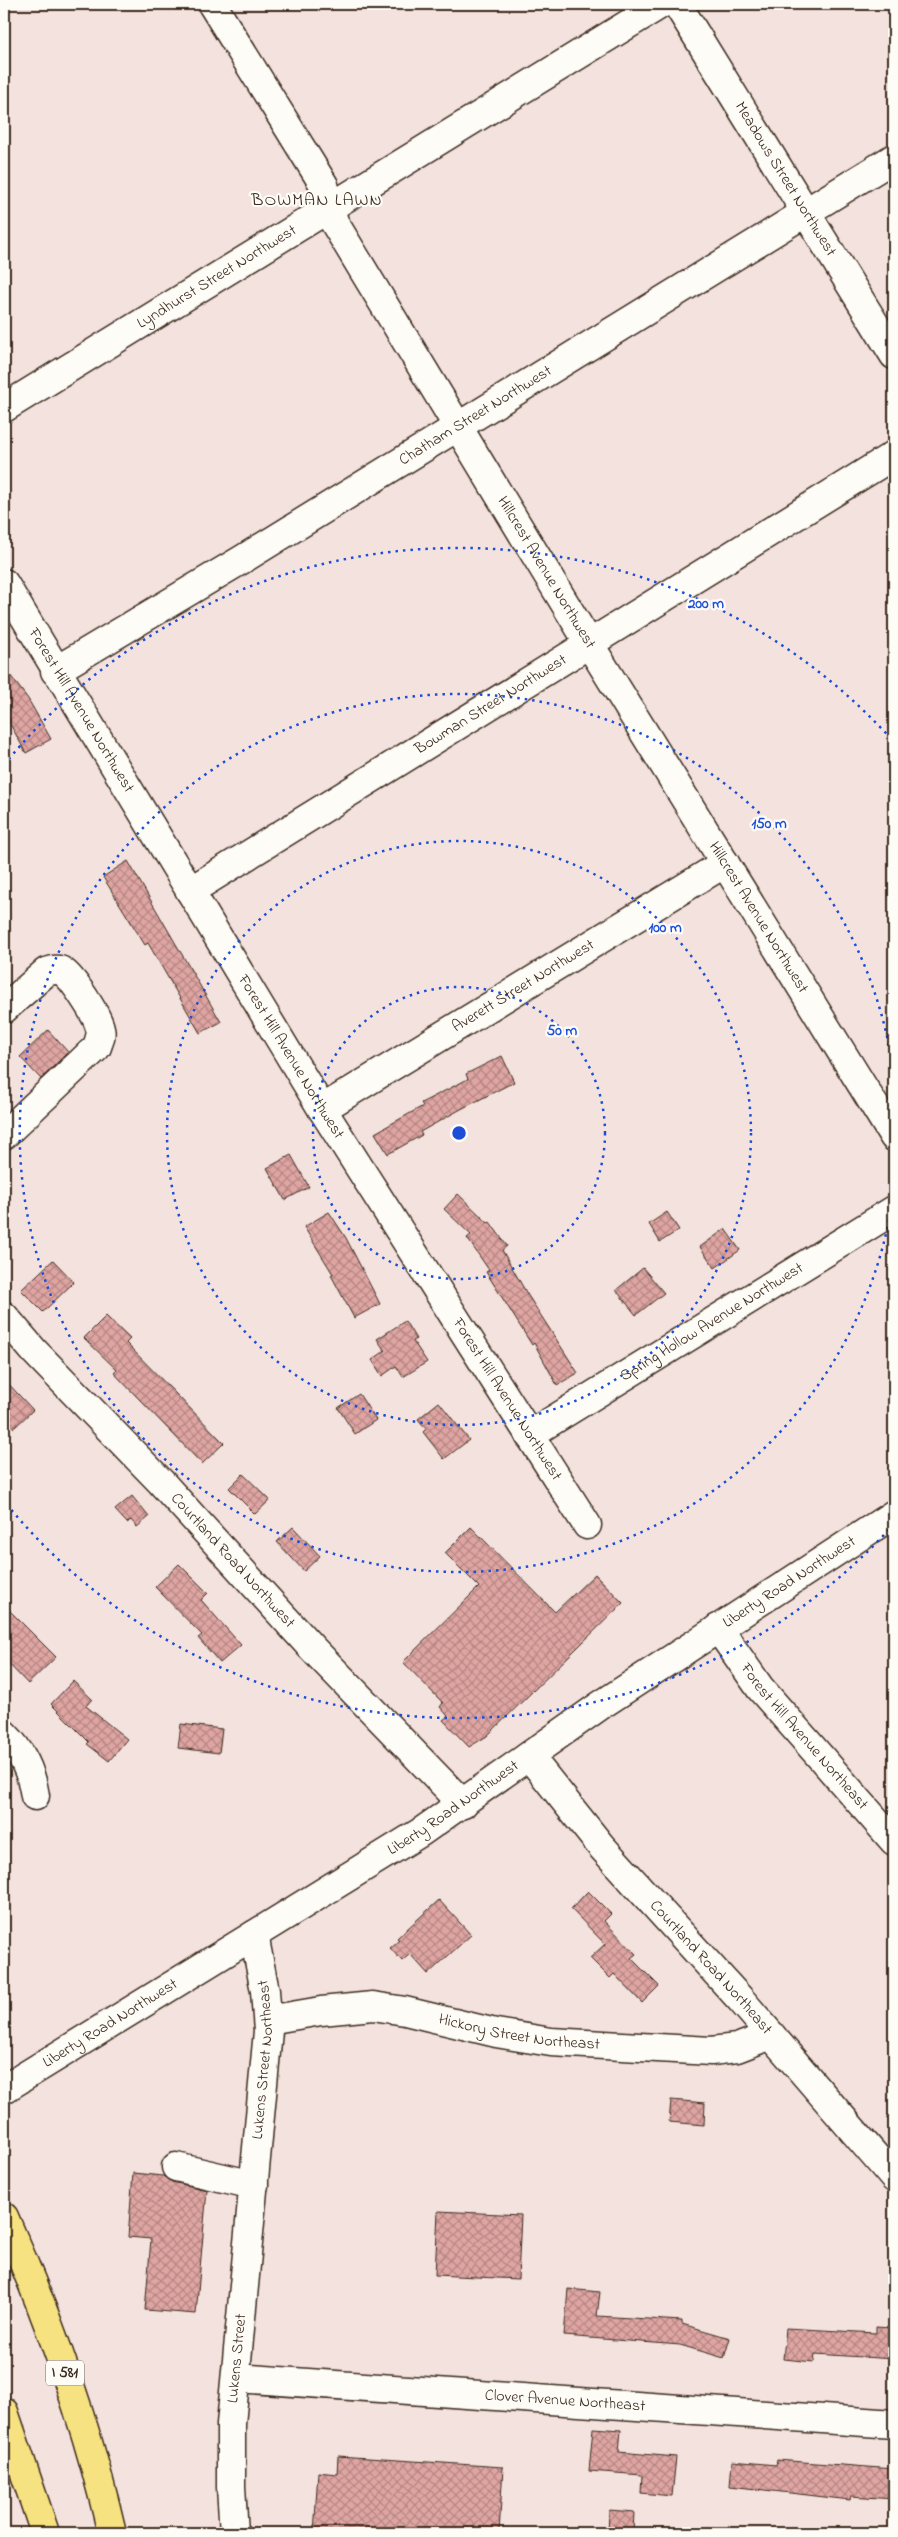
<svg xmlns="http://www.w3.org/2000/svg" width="898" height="2537" viewBox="0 0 898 2537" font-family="'Indie Flower',sans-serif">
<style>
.building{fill:url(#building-cross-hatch);stroke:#3b2a1e}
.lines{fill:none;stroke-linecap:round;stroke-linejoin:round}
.minor-casing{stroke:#3b2a1e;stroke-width:31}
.highway-casing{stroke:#3b2a1e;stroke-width:31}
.minor{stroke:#fdfcf7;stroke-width:28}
.highway{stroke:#f7e281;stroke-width:28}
.ring{fill:none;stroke:#1d4ed8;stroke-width:2.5;stroke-dasharray:2.5 5}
.labels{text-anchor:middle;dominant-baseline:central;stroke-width:4.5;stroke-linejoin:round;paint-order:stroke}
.shield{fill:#fdfcf7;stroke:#75695f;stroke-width:1}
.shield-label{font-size:15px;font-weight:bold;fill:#3b2a1e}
.street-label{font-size:16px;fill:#3b2a1e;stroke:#fdfcf7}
.neighbourhood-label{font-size:18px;letter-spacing:1px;fill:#3b2a1e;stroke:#fdfcf7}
.centre{fill:#1d4ed8;stroke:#fdfcf7;stroke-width:2.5}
.ring-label{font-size:15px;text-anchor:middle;font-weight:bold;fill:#1d4ed8;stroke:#fdfcf7;stroke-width:4.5;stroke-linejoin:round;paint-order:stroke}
</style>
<defs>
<pattern id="building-cross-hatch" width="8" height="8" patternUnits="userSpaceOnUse" patternTransform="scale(1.25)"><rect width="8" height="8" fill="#dfa5a3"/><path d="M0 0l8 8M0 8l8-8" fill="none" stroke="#b68784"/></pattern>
</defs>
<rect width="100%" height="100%" fill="#f4e2de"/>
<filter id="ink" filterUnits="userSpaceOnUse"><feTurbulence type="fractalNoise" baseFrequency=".02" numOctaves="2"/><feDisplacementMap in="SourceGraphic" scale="10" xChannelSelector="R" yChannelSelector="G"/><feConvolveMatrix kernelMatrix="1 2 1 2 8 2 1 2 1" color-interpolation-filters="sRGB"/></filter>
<g filter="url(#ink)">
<!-- building -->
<g class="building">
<polygon points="4,667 28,699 51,739 26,753 4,713"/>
<polygon points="128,861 221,1022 200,1033 148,943 145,945 103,877"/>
<polygon points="48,1030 68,1052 41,1079 20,1057"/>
<polygon points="502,1056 514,1082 461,1109 420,1132 422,1135 388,1154 375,1133 423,1106 421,1103 468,1079 466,1074"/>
<polygon points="291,1155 309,1187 285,1200 267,1168"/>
<polygon points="458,1194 488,1223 490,1222 507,1246 502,1250 527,1294 578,1373 557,1385 534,1343 532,1345 486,1272 489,1270 467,1238 471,1235 444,1209"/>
<polygon points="329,1212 346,1238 380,1304 354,1318 331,1275 333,1274 304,1227"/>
<polygon points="667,1212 679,1230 660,1242 649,1224"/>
<polygon points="725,1229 740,1250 715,1268 700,1247"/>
<polygon points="53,1260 74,1282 43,1312 21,1290"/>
<polygon points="643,1268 664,1293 636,1315 616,1290"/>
<polygon points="106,1316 130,1339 126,1343 224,1443 202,1464 140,1400 114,1373 117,1370 84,1338"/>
<polygon points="405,1321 416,1339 413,1341 427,1362 403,1377 396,1366 382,1376 372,1360 385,1351 377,1339"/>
<polygon points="4,1379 33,1410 14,1428 4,1417"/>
<polygon points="359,1394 376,1420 355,1434 338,1408"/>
<polygon points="439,1402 469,1440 444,1459 423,1432 426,1429 418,1419"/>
<polygon points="243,1474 270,1500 255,1514 229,1488"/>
<polygon points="132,1496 149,1517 137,1527 131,1520 127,1523 115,1510"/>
<polygon points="293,1527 320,1556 304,1571 277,1542"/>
<polygon points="471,1527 555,1612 595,1574 623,1603 487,1736 469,1747 443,1720 448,1716 440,1707 443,1703 403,1662 479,1587 445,1553"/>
<polygon points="179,1564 208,1593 201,1600 241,1645 220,1663 198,1638 202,1635 155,1587"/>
<polygon points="4,1605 56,1657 28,1684 4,1659"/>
<polygon points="73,1681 92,1699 86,1706 127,1739 109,1761 87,1744 89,1742 51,1704"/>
<polygon points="181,1724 222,1729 219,1753 178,1748"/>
<polygon points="588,1891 611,1914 604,1921 636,1954 631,1958 659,1986 642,2003 614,1974 610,1978 590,1958 605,1944 571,1909"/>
<polygon points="439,1900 471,1935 428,1974 410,1954 402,1961 390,1948 399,1940 397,1938"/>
<polygon points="671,2100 705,2103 704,2125 669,2122"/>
<polygon points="133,2173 163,2176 172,2182 207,2190 196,2314 145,2310 151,2239 128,2237"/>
<polygon points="438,2211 521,2215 518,2279 435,2275"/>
<polygon points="568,2289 600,2292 597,2316 682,2321 682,2324 730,2338 724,2358 680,2345 564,2336"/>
<polygon points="876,2327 891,2328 891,2332 894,2332 894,2359 815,2354 814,2362 783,2359 786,2328 876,2333"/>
<polygon points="593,2428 621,2430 619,2452 676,2457 672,2496 641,2493 642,2475 589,2471"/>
<polygon points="338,2456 503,2467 499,2533 314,2533 318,2472 337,2474"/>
<polygon points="777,2460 894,2469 894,2499 851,2496 850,2500 730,2486 732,2461 776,2465"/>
<polygon points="609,2510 634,2512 633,2533 608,2533"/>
</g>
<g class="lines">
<defs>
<g id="minor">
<path id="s1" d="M 212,4 L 324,185 L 334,222 L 590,645 L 894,1137"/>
<path id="s2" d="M 677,4 L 894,355"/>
<path id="s3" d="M 4,408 L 661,4"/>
<path id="s4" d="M 4,583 L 322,1109 L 587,1525"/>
<path id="s5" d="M 55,671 L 243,559 L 894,158"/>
<path id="s6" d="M 190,891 L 894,455"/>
<path d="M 4,1009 L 46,972 C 51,971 57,968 62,971 C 73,978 97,1015 100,1028 C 102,1035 99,1040 97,1047 L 4,1135"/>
<path id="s7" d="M 322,1109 L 725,863"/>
<path id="s8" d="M 4,1316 L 34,1351 L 161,1482 L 311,1647 L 463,1804"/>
<path id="s9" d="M 529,1435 L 894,1210"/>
<path id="s10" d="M 718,1628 L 760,1688 L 894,1841"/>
<path d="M 4,1734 C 22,1752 31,1770 35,1796"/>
<path id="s11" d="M 529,1756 L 601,1846 L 741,2000 L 894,2178"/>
<path id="s12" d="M 268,2020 L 321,2011 L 373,2006 L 405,2011 L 496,2033 L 551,2042 L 711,2051 L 737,2048 L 771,2035"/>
<path id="s13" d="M 4,2089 L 421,1832 L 601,1705 L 894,1514"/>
<polyline points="176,2167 254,2185"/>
<path id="s14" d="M 236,2378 L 894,2424"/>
<path id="s15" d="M 234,2533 L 231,2487 L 231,2424 L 268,2031 L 265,1991 L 254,1935"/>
</g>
<g id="highway">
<path d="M 4,2217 C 49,2318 87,2425 112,2533"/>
<polyline points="4,2412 45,2533"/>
</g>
</defs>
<!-- minor casing -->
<use href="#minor" class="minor-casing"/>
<!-- highway casing -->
<use href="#highway" class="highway-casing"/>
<!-- minor -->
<use href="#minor" class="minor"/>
<!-- highway -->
<use href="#highway" class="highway"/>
</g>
</g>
<!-- distance rings -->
<g class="ring">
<circle cx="459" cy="1133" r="146"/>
<circle cx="459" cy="1133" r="292"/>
<path d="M894 1190A439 439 0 1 1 894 1076"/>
<path d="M894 1524A585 585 0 0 1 4 1501M4 765A585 585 0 0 1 894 742"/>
</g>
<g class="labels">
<!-- shield labels -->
<rect class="shield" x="46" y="2360.5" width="38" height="25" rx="4"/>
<g class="shield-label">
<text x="65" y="2373">I 581</text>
</g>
<!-- street labels -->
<g class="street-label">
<text stroke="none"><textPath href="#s2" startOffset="206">Meadows Street Northwest</textPath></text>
<text stroke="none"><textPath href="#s3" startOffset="250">Lyndhurst Street Northwest</textPath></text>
<text stroke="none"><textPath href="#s5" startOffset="492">Chatham Street Northwest</textPath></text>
<text stroke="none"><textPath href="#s1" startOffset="661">Hillcrest Avenue Northwest</textPath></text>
<text stroke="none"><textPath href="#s6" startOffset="354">Bowman Street Northwest</textPath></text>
<text stroke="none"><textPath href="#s4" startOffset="149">Forest Hill Avenue Northwest</textPath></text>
<text stroke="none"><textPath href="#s1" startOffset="1066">Hillcrest Avenue Northwest</textPath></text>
<text stroke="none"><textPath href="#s7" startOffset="236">Averett Street Northwest</textPath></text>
<text stroke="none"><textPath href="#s4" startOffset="554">Forest Hill Avenue Northwest</textPath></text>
<text stroke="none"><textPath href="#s9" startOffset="215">Spring Hollow Avenue Northwest</textPath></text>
<text stroke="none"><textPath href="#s4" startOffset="959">Forest Hill Avenue Northwest</textPath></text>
<text stroke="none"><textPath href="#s8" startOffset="335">Courtland Road Northwest</textPath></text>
<text stroke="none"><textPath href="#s13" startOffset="935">Liberty Road Northwest</textPath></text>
<text stroke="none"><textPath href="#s10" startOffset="139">Forest Hill Avenue Northeast</textPath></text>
<text stroke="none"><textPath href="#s13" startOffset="530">Liberty Road Northwest</textPath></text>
<text stroke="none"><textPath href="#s11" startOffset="279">Courtland Road Northeast</textPath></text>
<text stroke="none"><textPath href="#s13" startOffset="125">Liberty Road Northwest</textPath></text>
<text stroke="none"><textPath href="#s12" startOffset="255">Hickory Street Northeast</textPath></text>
<text stroke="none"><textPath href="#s15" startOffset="475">Lukens Street Northeast</textPath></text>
<text stroke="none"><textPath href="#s15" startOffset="175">Lukens Street</textPath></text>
<text stroke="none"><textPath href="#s14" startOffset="330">Clover Avenue Northeast</textPath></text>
</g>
<!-- neighbourhood labels -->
<g class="neighbourhood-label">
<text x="317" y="201">BOWMAN LAWN</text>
</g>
</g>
<circle cx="459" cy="1133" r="8" class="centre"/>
<g class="ring-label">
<text x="706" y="608">200 m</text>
<text x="769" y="828">150 m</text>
<text x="665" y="932">100 m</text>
<text x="562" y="1035">50 m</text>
</g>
<!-- margin -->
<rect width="898" height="2537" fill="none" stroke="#fdfcf7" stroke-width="20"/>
<rect x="10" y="10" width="878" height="2517" fill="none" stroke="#3b2a1e" stroke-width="2" filter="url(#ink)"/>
</svg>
